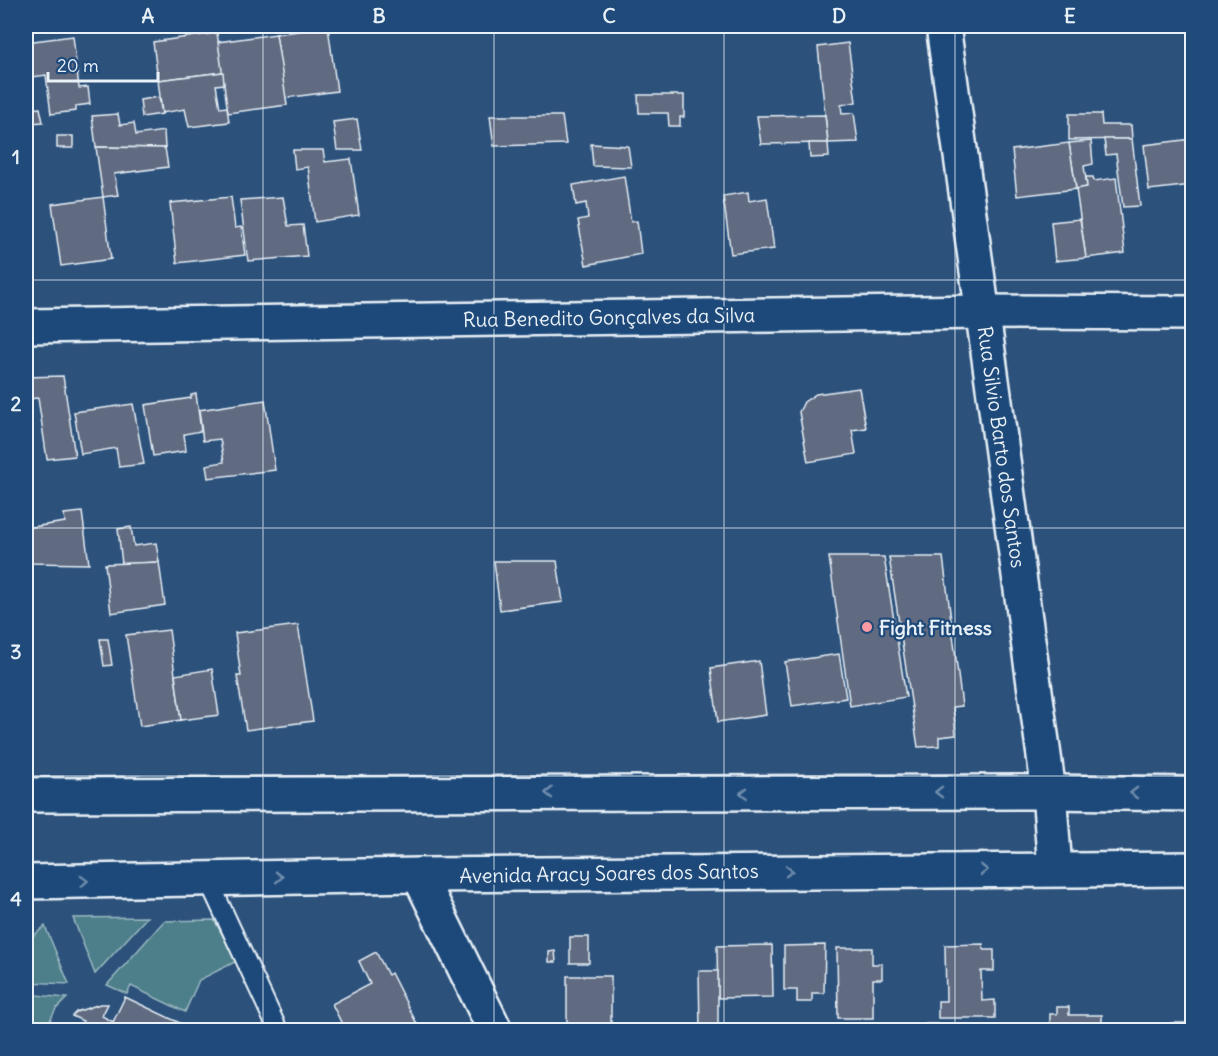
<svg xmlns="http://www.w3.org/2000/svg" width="1218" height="1056" viewBox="0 0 1218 1056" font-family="Delius,sans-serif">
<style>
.green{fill:#4d7f8a;stroke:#9ab8c1;stroke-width:1.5}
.building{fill:#616b81;stroke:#e8f1f8;stroke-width:1.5}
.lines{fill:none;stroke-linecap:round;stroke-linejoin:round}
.service-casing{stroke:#e8f1f8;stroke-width:22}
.minor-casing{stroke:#e8f1f8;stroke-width:38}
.tertiary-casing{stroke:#e8f1f8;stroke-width:38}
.secondary-casing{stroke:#e8f1f8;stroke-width:38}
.service{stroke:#1f4a7a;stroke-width:18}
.minor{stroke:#1f4a7a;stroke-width:33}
.tertiary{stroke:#1f4a7a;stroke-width:33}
.secondary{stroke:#1f4a7a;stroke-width:33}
.oneway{stroke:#6f8dac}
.grid{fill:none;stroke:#e8f1f8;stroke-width:1.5;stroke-opacity:0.55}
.poi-dot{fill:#ff9aa2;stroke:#1f4a7a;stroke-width:2}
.labels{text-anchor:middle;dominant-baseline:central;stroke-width:4.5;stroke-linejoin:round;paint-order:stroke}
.street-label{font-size:20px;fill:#e8f1f8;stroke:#1f4a7a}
.poi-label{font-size:20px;font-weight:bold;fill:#e8f1f8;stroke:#1f4a7a;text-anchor:start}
.neatline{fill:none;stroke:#e8f1f8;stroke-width:2}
.grid-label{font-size:20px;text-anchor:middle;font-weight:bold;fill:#e8f1f8}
</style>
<rect width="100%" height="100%" fill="#2c517b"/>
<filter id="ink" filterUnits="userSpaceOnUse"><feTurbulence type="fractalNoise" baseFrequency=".0167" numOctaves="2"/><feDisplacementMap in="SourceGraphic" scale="12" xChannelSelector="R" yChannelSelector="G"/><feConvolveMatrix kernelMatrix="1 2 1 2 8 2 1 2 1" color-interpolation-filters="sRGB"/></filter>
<g filter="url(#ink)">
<!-- green -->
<g class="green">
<polygon points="147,917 95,974 73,918"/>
<polygon points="214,920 237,961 199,980 185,1012 131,986 127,994 107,985 164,921"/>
<polygon points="45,926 69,984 26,982 26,942"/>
<polygon points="26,994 67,998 56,1009 45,1030 26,1030"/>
</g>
<!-- building -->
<g class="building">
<polygon points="328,27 337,91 285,98 276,34"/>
<polygon points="217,33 223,72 158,80 153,42"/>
<polygon points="276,34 287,105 228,113 218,42"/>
<polygon points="73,36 79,88 88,87 90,104 76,106 76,111 51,114 46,75 26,78 26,42"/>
<polygon points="848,43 856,102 841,105 842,114 854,113 858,142 828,143 818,47"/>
<polygon points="223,72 224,84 216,85 220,108 227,107 229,122 189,127 185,109 162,113 158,80"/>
<polygon points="638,95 684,95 684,117 680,117 680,126 669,126 668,113 639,113"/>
<polygon points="159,97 162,114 142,117 140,100"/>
<polygon points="40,108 43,122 31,123 29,109"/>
<polygon points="118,114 120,125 134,123 136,135 164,131 165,148 96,147 92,116"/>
<polygon points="1069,114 1101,114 1102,125 1131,125 1132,139 1069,140"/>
<polygon points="825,115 828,143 761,144 757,116"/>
<polygon points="490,116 562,116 566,144 494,146"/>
<polygon points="357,119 362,150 337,150 333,122"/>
<rect x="57" y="136" width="16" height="12"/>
<polygon points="1104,139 1132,139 1140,206 1123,207 1116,154 1106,155"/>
<polygon points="1192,139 1192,185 1149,190 1144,145"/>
<polygon points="1091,141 1093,164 1084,166 1087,187 1076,189 1069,143"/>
<polygon points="809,143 828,143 829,157 810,158"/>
<polygon points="1069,143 1076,189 1017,196 1012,150"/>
<polygon points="591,144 628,146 631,167 593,166"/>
<polygon points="96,147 165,148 168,167 114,174 118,195 103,197"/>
<polygon points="293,150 323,150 325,162 351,159 359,215 315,222 308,167 295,169"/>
<polygon points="624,176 631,222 637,221 641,254 586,265 578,220 588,218 586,203 576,205 573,185"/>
<polygon points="1086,177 1093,177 1094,181 1116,178 1125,253 1086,258 1076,189 1087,187"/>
<polygon points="748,192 749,201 767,198 774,249 731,254 723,196"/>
<polygon points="103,197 111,259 61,266 52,204"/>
<polygon points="231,197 235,228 241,227 245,255 177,263 170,203"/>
<polygon points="283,197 288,226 303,225 307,256 248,261 240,200"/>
<polygon points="1080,219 1086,258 1055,261 1051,222"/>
<polygon points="63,376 75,456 47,459 38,398 26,399 26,377"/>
<polygon points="859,388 866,428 852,430 856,454 808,462 799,412 804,402 816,394"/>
<polygon points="196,394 201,431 184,434 186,451 153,456 145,405 191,398 191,395"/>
<polygon points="265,400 275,470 208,478 206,465 224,462 220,439 203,441 199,410"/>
<polygon points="133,404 144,464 119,467 116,448 81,454 74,412"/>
<polygon points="82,512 89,564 29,563 26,528 65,522 64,514"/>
<polygon points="131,527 134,546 156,543 159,562 122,564 118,529"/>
<polygon points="829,557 884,557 906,697 850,706"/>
<polygon points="889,557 943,557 962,706 953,707 956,735 939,737 939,746 918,747"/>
<polygon points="494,561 557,561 563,602 500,610"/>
<polygon points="159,562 165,605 111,613 105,564"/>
<polygon points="298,625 313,721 246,730 237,676 241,676 235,633"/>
<polygon points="169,630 181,720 140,726 126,635"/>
<polygon points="100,639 108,639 112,665 104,666"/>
<polygon points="839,654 846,698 792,706 785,662"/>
<polygon points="759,661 766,715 718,722 711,668"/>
<polygon points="212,669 219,715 181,720 175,675"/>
<rect x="570" y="937" width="19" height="26"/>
<polygon points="983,944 984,950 994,950 994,971 981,971 982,1001 995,1000 995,1018 938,1018 938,1001 946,1001 945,945"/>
<polygon points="772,945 773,997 718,998 717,946"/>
<polygon points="825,945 824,993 812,993 812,1002 797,1002 797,990 784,990 784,946"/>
<polygon points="837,948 872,948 872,964 882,964 882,979 873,979 873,1018 838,1018"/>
<polygon points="555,951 556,962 549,962 549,952"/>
<polygon points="376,952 388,975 391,973 420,1030 345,1030 332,1004 370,984 359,961"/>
<polygon points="699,971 718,971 718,1030 700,1030"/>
<rect x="567" y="976" width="44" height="54"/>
<polygon points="125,997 180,1023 177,1028 183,1030 78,1030 83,1021 72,1016 76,1012 100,1004 108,1004 102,1016 113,1022"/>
<polygon points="1057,1007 1069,1007 1069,1015 1102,1015 1102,1030 1050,1030 1050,1014 1057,1014"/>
<rect x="1171" y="1023" width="21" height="7"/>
<polygon points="49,1024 62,1030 46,1030"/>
<polygon points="924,1024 938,1024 938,1030 925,1030"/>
<rect x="948" y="1027" width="19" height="3"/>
</g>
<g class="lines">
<defs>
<polyline id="service" points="207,877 278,1030"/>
<g id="minor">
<polyline points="26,326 984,312 1192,313"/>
<polyline points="419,875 495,1030"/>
</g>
<polyline id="tertiary" points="943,26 1049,792 1055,869"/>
<g id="secondary">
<polyline points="26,795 1049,792 1192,794"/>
<polyline points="26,882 419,875 1192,869"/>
</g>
</defs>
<!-- service casing -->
<use href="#service" class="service-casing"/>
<!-- minor casing -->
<use href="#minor" class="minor-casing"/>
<!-- tertiary casing -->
<use href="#tertiary" class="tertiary-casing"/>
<!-- secondary casing -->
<use href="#secondary" class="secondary-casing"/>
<!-- service -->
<use href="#service" class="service"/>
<!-- minor -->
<use href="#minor" class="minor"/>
<!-- tertiary -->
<use href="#tertiary" class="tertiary"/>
<!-- secondary -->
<use href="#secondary" class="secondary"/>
</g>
<!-- one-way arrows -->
<defs><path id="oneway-chevron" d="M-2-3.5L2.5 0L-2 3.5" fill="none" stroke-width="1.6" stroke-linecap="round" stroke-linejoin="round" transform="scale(1.5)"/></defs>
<g class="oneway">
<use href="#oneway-chevron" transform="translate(939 792) rotate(180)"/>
<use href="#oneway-chevron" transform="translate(549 793) rotate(180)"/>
<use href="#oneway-chevron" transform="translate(744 793) rotate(180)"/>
<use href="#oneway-chevron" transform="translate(1134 793) rotate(-179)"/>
<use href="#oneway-chevron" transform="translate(984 870) rotate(-1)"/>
<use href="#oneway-chevron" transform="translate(789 871) rotate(-1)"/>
<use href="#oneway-chevron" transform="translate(279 877) rotate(-1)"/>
<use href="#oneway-chevron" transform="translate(84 881) rotate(-2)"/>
</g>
</g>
<!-- grid -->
<path class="grid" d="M 263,26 L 263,1030M 494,26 L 494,1030M 724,26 L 724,1030M 955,26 L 955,1030M 26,280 L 1192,280M 26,528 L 1192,528M 26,776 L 1192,776"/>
<!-- markers -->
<circle class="poi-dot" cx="867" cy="627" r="6"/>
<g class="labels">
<!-- street labels -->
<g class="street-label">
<text transform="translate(609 317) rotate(-1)">Rua Benedito Gonçalves da Silva</text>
<text transform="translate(1002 447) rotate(82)">Rua Silvio Barto dos Santos</text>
<text transform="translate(609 873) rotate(-1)">Avenida Aracy Soares dos Santos</text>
</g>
<!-- poi labels -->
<g class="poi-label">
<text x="879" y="627">Fight Fitness</text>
</g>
</g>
<!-- margin -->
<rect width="1218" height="1056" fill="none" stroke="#1f4a7a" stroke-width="66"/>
<!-- scale -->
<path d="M48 72v9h110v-9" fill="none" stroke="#e8f1f8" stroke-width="3"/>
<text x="57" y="72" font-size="18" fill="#e8f1f8" stroke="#1f4a7a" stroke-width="4.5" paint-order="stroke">20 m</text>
<rect x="33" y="33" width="1152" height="990" class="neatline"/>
<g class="grid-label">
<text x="148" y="23">A</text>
<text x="379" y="23">B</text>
<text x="609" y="23">C</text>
<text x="839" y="23">D</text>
<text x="1070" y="23">E</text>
<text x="16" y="164">1</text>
<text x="16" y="411">2</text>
<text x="16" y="659">3</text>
<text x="16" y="906">4</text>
</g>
</svg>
